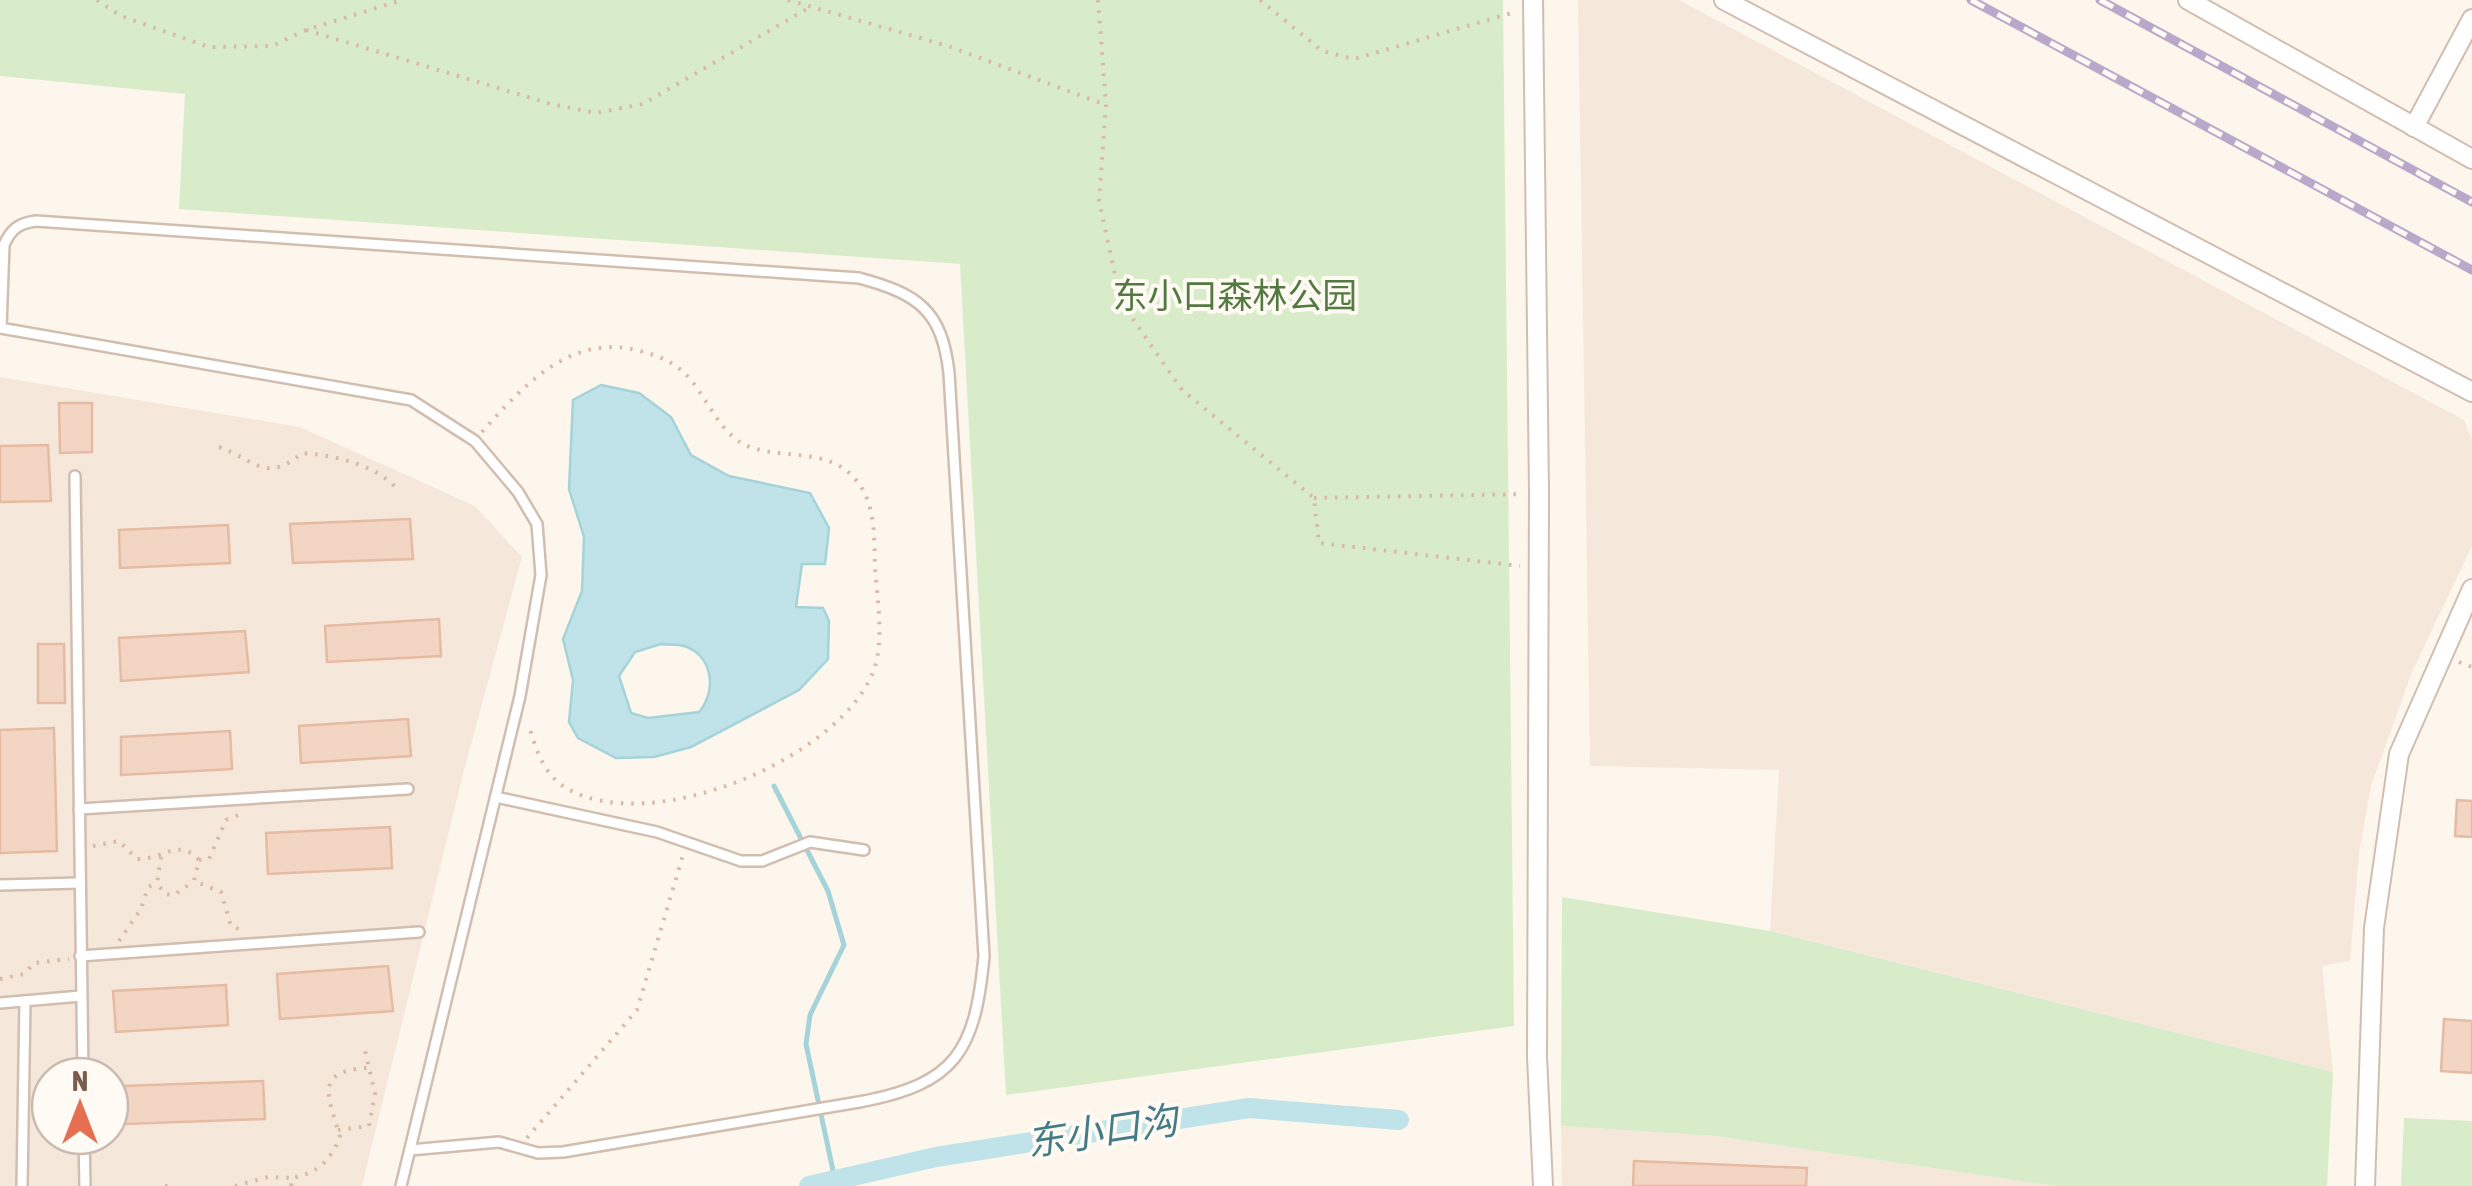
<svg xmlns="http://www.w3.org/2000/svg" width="2472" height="1186" viewBox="0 0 2472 1186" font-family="'Asap Condensed','Noto Sans SC',sans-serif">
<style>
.residential{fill:#f5e8da;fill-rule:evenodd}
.green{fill:#d8ecc9}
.water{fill:#bfe3e8;stroke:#a5d3da;stroke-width:2.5;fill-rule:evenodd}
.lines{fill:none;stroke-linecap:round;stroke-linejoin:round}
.stream{stroke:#a5d3da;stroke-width:5}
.canal{stroke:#bfe3e8;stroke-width:20}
.building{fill:#f3d5c3;stroke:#e6bba3;stroke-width:2.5}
.service-casing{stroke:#d1beb0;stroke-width:14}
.minor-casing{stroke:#d1beb0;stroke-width:22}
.path{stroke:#d9b8a5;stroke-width:4;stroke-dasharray:2.5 8;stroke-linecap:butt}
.service{stroke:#fff;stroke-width:9}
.minor{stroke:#fff;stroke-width:18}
.rail-casing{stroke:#b9a8c9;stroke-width:9}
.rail{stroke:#fffaf3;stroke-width:5;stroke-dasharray:15;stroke-linecap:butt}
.labels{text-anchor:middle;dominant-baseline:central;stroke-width:8;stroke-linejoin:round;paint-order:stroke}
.park-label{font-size:35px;fill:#537a41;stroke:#fffaf3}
.water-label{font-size:38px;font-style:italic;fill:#437c86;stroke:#fffaf3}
</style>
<rect width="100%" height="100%" fill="#fdf6ec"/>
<!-- residential -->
<g class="residential">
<polygon points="1578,0 1679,0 2464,420 2472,440 2472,546 2412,672 2371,786 2359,853 2350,961 2322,966 2333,1072 1770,931 1779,770 1590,766"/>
<path d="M 0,377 L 300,427 L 475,506 L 522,557 L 463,774 L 362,1186 L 0,1186 ZM 50,1076 L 110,1076 L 110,1136 L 50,1136 Z"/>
<polygon points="1561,1126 1715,1136 2055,1186 1562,1186"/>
</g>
<!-- green -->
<g class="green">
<polygon points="0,0 1503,0 1514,1026 1006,1095 960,264 179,209 185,94 0,76"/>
<polygon points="1562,897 1770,931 2333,1072 2327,1186 2055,1186 1715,1136 1561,1126"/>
<polygon points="2404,1118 2472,1121 2472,1186 2401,1186"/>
</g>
<!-- water -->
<path class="water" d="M 601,385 L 639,393 L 671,417 L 691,455 L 729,476 L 810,493 L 829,528 L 825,564 L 802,564 L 796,607 L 823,608 L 829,621 L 828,659 L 799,690 L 691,747 L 654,757 L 616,758 L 578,738 L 569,722 L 573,680 L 563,639 L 582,591 L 584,537 L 569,489 L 573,400 ZM 661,644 C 668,645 680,644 687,647 C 714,658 716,693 699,712 L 648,718 L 631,713 L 619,676 L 635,652 Z"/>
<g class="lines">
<!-- stream -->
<polyline class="stream" points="774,786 828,891 844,945 810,1015 806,1044 835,1180"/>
<!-- canal -->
<polyline class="canal" points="809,1186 936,1157 1249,1108 1399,1120"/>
</g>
<!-- building -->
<g class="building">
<polygon points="59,403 92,403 92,452 60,453"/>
<polygon points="48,445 51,501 0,502 0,446"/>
<polygon points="410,519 413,559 293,563 290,524"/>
<polygon points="228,525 230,563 120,568 119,530"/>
<polygon points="439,619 441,656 327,662 325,626"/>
<polygon points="245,631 249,672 121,681 119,638"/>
<polygon points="38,644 64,644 65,703 38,703"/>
<polygon points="408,719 411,756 301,763 299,726"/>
<polygon points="54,728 57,851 0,853 0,730"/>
<polygon points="230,731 232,769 121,775 121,737"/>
<polygon points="2457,800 2472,801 2472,837 2455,836"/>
<polygon points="390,827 392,868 268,874 266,833"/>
<polygon points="388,966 393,1011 280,1019 277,974"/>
<polygon points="226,985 228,1025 116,1032 113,991"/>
<polygon points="2444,1019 2472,1021 2472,1073 2441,1071"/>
<polygon points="263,1081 265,1119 125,1124 124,1086"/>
<polygon points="1634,1161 1807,1168 1806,1186 1633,1186"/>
</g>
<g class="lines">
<defs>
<g id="service">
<polyline points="0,328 411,400 475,441 518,492 537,524 541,575 520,696 401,1186"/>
<path d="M 1,328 L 4,245 C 11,229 19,223 36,221 L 859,278 C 918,294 942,310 949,373 L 984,956 C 975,1052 956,1084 859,1102 L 563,1152 L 538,1153 L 499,1142 L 410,1150"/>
<polyline points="75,476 83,1076"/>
<polyline points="496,797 657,832 741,861 762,861 810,842 864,850"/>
<polyline points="79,809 408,789"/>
<polyline points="0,885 80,883"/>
<polyline points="80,956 419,932"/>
<polyline points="0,1003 81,996"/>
<polyline points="84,1136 85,1186"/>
<polyline points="22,1186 25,1001"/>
</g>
<g id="minor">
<polyline points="1533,0 1539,493 1537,1057 1543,1186"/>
<polyline points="1724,0 2472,392"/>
<polyline points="2188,0 2472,159"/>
<polyline points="2414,127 2472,19"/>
<polyline points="2365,1186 2374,928 2399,754 2472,589"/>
</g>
</defs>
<!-- service casing -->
<use href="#service" class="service-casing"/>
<!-- minor casing -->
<use href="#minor" class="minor-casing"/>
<!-- path -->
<g class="path">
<polyline points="97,0 121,16 209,47 272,46 306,30 402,0"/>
<polyline points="788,0 948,46 1106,105"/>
<polyline points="1098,0 1106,105 1099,201 1121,302 1182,390 1314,498 1319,543 1520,566"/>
<polyline points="1260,0 1322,51 1354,59 1515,12"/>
<polyline points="306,30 551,104 596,113 643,104 812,6"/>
<path d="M 482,432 C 523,386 571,332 640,351 C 660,356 678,364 691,380 C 709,402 722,437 750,447 C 786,460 829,447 856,480 C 876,504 874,537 875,567 C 877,599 885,642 873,672 C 839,759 650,838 566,788 C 544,775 535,748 529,725"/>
<path d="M 219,447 C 255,460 266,484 302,453 C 334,455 377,465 398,490"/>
<polyline points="1314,498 1524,494"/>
<polyline points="2459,662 2472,667"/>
<path d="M 93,846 L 119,841 L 137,859 C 164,860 177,837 199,860 L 194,881 L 221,892 L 231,926 L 241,930"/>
<polyline points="161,857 157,883 165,894 174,895 194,881"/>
<polyline points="199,860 209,859 226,820 243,813"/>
<polyline points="119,941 141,909 148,887 157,883"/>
<polyline points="0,979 24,974 34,963 69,959"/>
<polyline points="338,1130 369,1126 375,1094 364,1046"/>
<polyline points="527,1138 637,1010 683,855"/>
<polyline points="165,1186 171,1186"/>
<polyline points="235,1186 268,1177 293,1178"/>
<path d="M 291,1186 L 293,1178 C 319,1172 330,1161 340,1137 C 329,1098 312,1070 369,1068"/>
</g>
<!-- service -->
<use href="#service" class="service"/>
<!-- minor -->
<use href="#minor" class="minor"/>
<defs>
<g id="rail">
<polyline points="1971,0 2472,270"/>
<polyline points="2100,0 2472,202"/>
</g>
</defs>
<!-- rail casing -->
<use href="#rail" class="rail-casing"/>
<!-- rail -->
<use href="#rail" class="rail"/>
</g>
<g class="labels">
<!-- park labels -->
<g class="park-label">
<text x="1235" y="295">东小口森林公园</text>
</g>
<!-- water labels -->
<g class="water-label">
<text transform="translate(1102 1131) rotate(-9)">东小口沟</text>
</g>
</g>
<!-- north arrow -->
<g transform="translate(80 1106)"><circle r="48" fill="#fffaf3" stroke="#cabbb1" stroke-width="2.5"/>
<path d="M0-8L18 38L0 25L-18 38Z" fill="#e76f51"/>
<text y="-15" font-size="28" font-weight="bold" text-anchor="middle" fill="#7a5c4d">N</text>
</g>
</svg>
